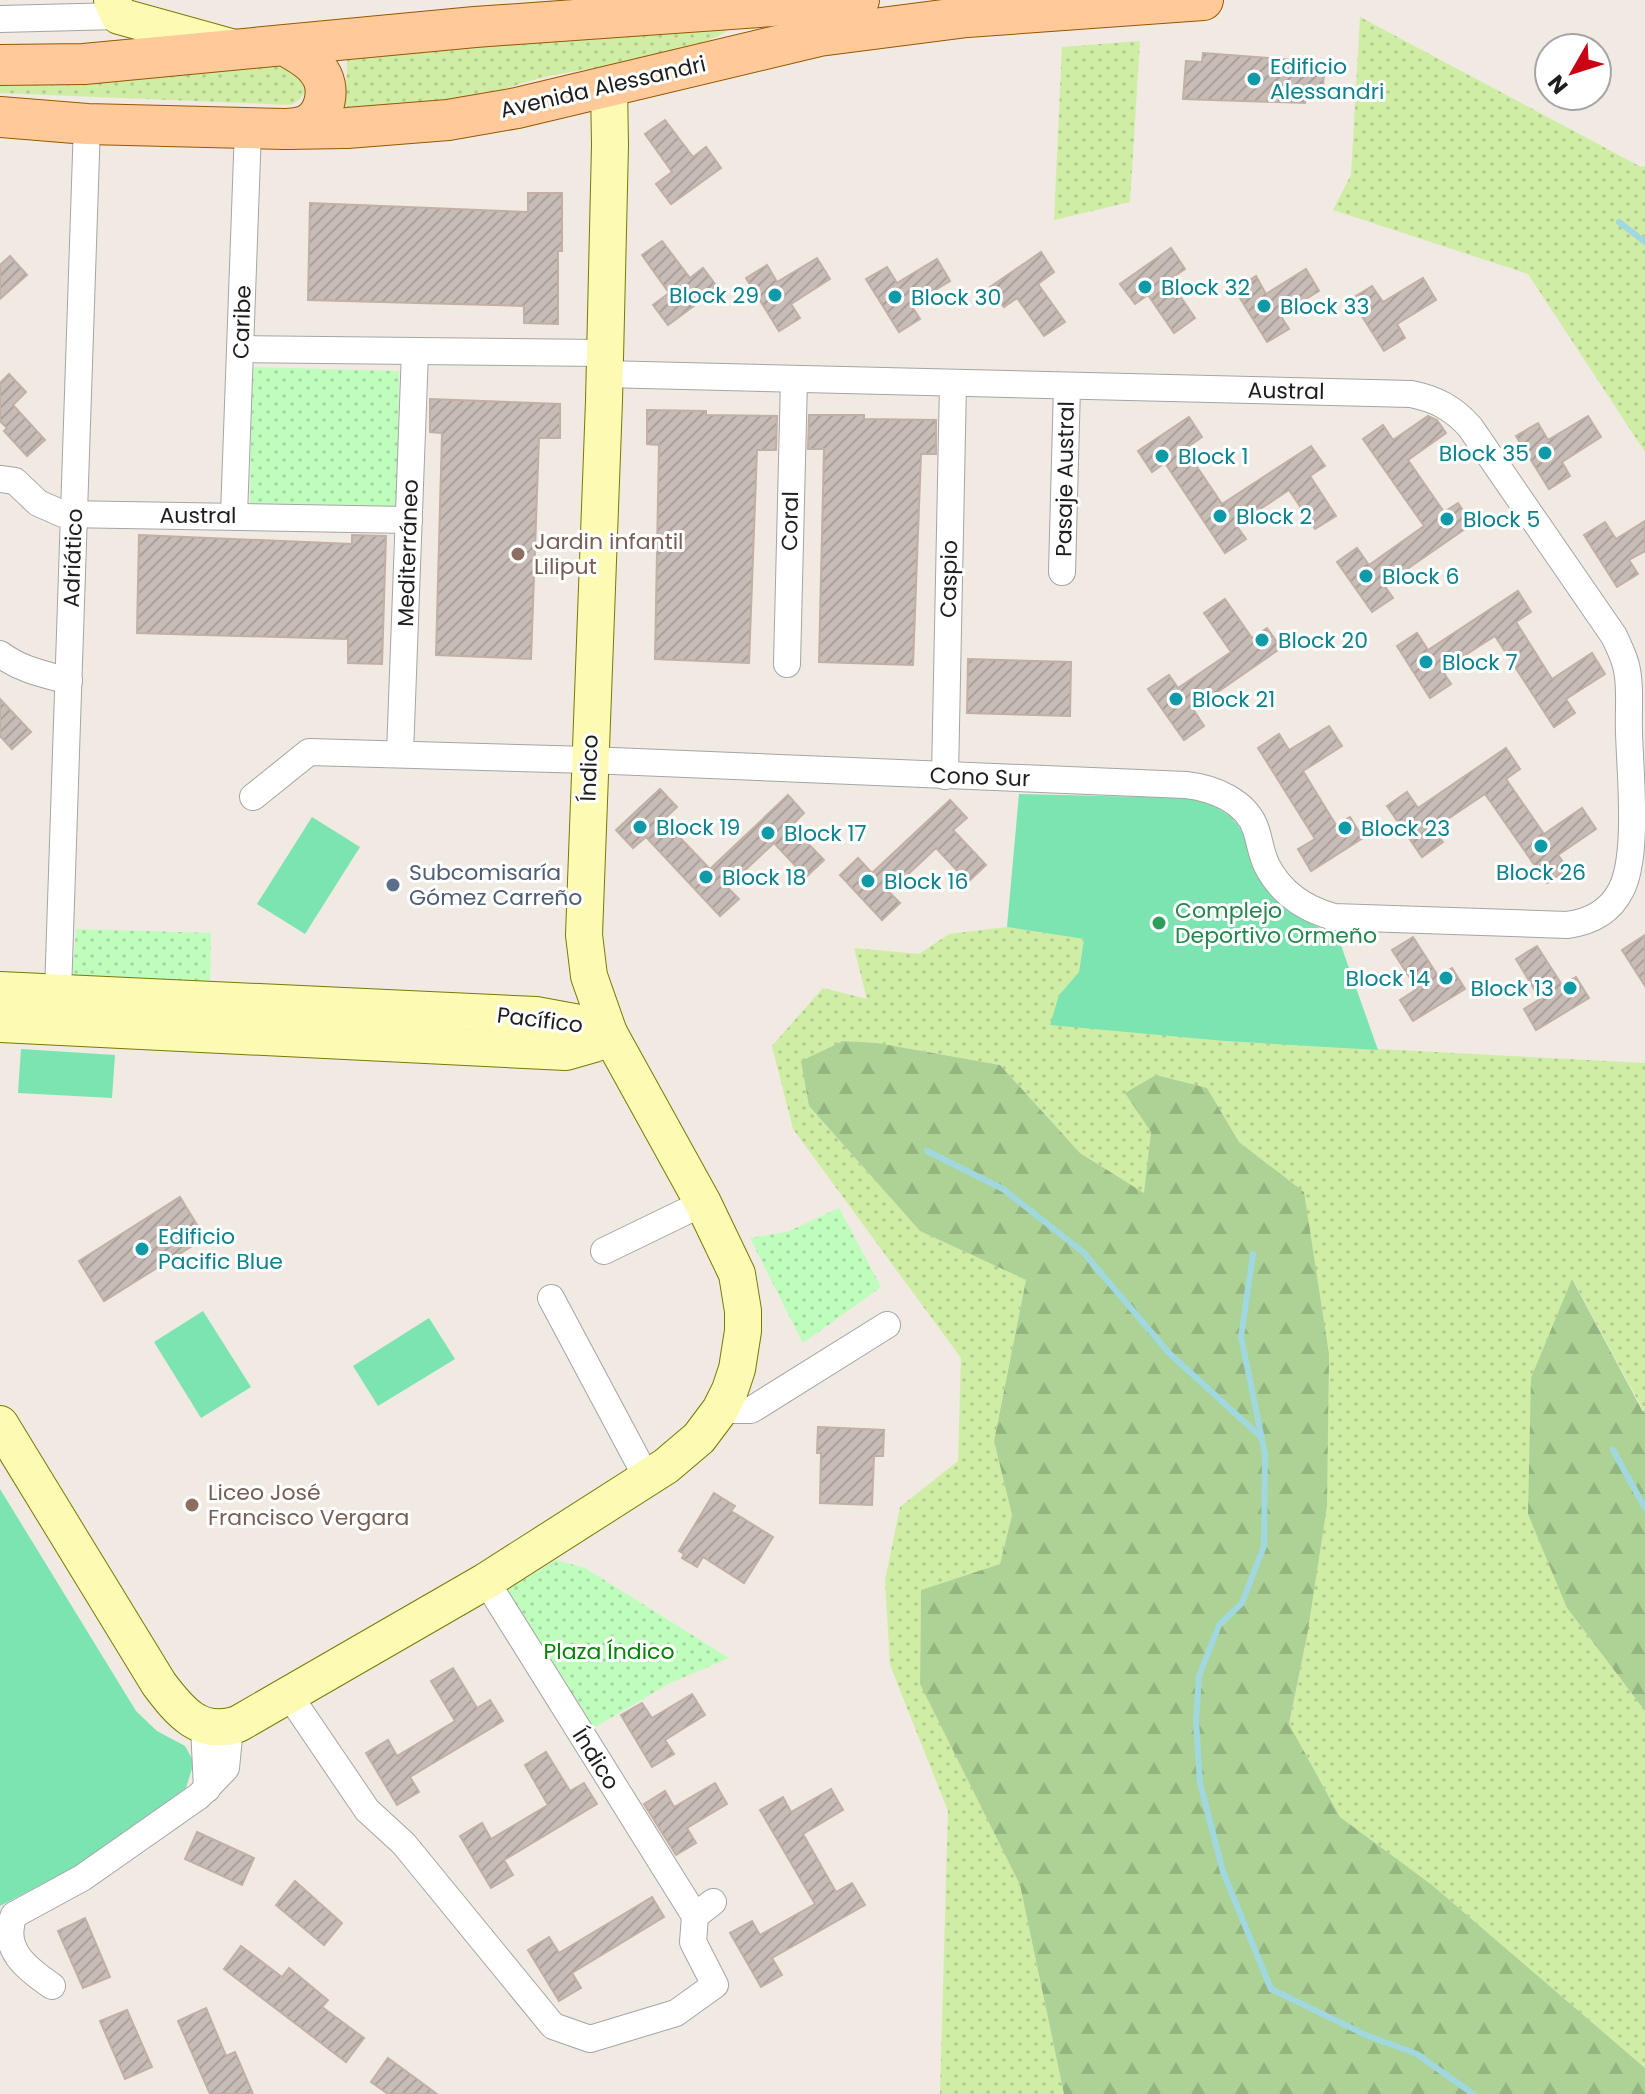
<svg xmlns="http://www.w3.org/2000/svg" width="1645" height="2094" viewBox="0 0 1645 2094" font-family="Poppins,sans-serif">
<style>
.grass{fill:url(#grass-dots)}
.forest{fill:url(#forest-firs)}
.park{fill:url(#park-dots)}
.pitch{fill:#7ce4b1}
.lines{fill:none;stroke-linecap:round;stroke-linejoin:round}
.stream{stroke:#a1d8e0;stroke-width:6}
.building{fill:url(#building-hatch);stroke:#c2afa5;stroke-width:2}
.street-casing{stroke:#a5a5a5;stroke-width:28}
.secondary-casing{stroke:#797a00;stroke-width:38}
.primary-casing{stroke:#985700;stroke-width:42}
.street{stroke:#fff;stroke-width:26}
.secondary{stroke:#fdfab4;stroke-width:36}
.primary{stroke:#ffc999;stroke-width:40}
.culture-dot{fill:#0f9aa8;stroke:#fff;stroke-width:3}
.education-dot{fill:#8d6e63;stroke:#fff;stroke-width:3}
.service-dot{fill:#5c6f8a;stroke:#fff;stroke-width:3}
.leisure-dot{fill:#2e9e5b;stroke:#fff;stroke-width:3}
.labels{text-anchor:middle;dominant-baseline:central;stroke-width:6;stroke-linejoin:round;paint-order:stroke}
.culture-label{font-size:22px;fill:#0d838f;stroke:#fff;text-anchor:start}
.street-label{font-size:22px;fill:#1e1e1e;stroke:#fff}
.education-label{font-size:22px;fill:#785e54;stroke:#fff;text-anchor:start}
.service-label{font-size:22px;fill:#4e5e75;stroke:#fff;text-anchor:start}
.leisure-label{font-size:22px;fill:#27864d;stroke:#fff;text-anchor:start}
.park-label{font-size:22px;fill:#078305;stroke:#fff}
</style>
<defs>
<pattern id="grass-dots" width="8" height="8" patternUnits="userSpaceOnUse" patternTransform="scale(2)"><rect width="8" height="8" fill="#d0eda6"/><path d="M2 2h.1M6 6h.1" fill="none" stroke="#b2cb8e" stroke-width="1.8" stroke-linecap="round"/></pattern>
<pattern id="forest-firs" width="22" height="20" patternUnits="userSpaceOnUse" patternTransform="scale(2)"><rect width="22" height="20" fill="#add295"/><path d="M5 1l3.5 6h-7zM16 11l3.5 6h-7z" fill="#94b480"/></pattern>
<pattern id="park-dots" width="8" height="8" patternUnits="userSpaceOnUse" patternTransform="scale(2)"><rect width="8" height="8" fill="#bffdbd"/><path d="M2 2h.1M6 6h.1" fill="none" stroke="#a4d8a2" stroke-width="1.8" stroke-linecap="round"/></pattern>
<pattern id="building-hatch" width="6" height="6" patternUnits="userSpaceOnUse" patternTransform="scale(2)"><rect width="6" height="6" fill="#c8bcb6"/><path d="M-1 1l2-2M0 6l6-6M5 7l2-2" fill="none" stroke="#aba19c"/></pattern>
</defs>
<rect width="100%" height="100%" fill="#f0eae3"/>
<!-- grass -->
<g class="grass">
<polygon points="1360,17 1641,167 1645,166 1645,452 1528,274 1333,210 1351,175"/>
<path d="M 736,26 C 680,61 612,63 549,76 C 513,84 479,100 444,106 C 408,112 371,114 334,117 C 346,97 347,81 347,58 L 388,44 Z"/>
<polygon points="1140,41 1130,202 1054,220 1062,47"/>
<polygon points="288,62 308,89 299,100 291,105 0,93 0,76"/>
<polygon points="1007,927 1084,939 1079,972 1059,995 1225,1041 1645,1063 1645,1410 1644,1412 1573,1280 1567,1608 1645,1711 1645,2068 1432,1885 1340,1817 1289,1724 1307,1636 1303,1192 1239,1142 1207,1088 1151,1132 1145,1194 1080,1153 1000,1065 877,1043 843,1041 809,1106 920,1231 1026,1280 994,1441 1012,1515 1000,1564 921,1590 920,1683 1020,1885 1064,2094 940,2094 948,1811 890,1665 885,1580 900,1507 958,1461 961,1358 793,1129 772,1046 823,988 867,999 854,948 919,954 949,934"/>
</g>
<!-- forest -->
<g class="forest">
<polygon points="843,1041 877,1043 1000,1065 1080,1153 1144,1193 1151,1132 1125,1093 1156,1075 1207,1088 1239,1142 1304,1192 1329,1354 1327,1506 1307,1636 1289,1724 1340,1817 1432,1885 1645,2068 1645,2094 1064,2094 1020,1885 920,1684 921,1590 1000,1564 1012,1515 994,1441 1026,1280 920,1231 809,1106 801,1061"/>
<polygon points="1572,1279 1643,1412 1645,1410 1645,1711 1567,1608 1528,1514 1531,1378"/>
</g>
<!-- park -->
<g class="park">
<polygon points="252,367 399,371 397,508 250,504"/>
<polygon points="76,929 211,933 210,985 72,981"/>
<polygon points="839,1208 881,1287 803,1343 750,1238 787,1232"/>
<polygon points="556,1560 585,1568 729,1658 670,1683 590,1730 504,1592"/>
</g>
<!-- pitch -->
<g class="pitch">
<polygon points="1019,794 1187,798 1209,803 1230,816 1238,825 1280,903 1304,920 1338,937 1378,1050 1225,1041 1050,1025 1059,995 1079,972 1084,939 1007,927"/>
<polygon points="312,817 360,847 305,934 257,904"/>
<polygon points="21,1049 115,1055 112,1098 18,1093"/>
<polygon points="203,1311 251,1387 201,1418 154,1342"/>
<polygon points="429,1318 455,1359 378,1406 353,1366"/>
<polygon points="0,1489 136,1711 157,1731 185,1746 194,1762 186,1788 83,1863 0,1906"/>
</g>
<g class="lines">
<!-- stream -->
<g class="stream">
<polyline points="1619,222 1645,242"/>
<polyline points="927,1151 1003,1189 1083,1252 1169,1353 1261,1437"/>
<polyline points="1253,1254 1241,1337 1265,1454 1264,1546 1242,1603 1219,1625 1199,1676 1196,1721 1200,1783 1223,1872 1271,1989 1368,2036 1417,2054 1473,2094"/>
<polyline points="1613,1450 1645,1508"/>
</g>
</g>
<!-- building -->
<g class="building">
<polygon points="1203,53 1306,61 1306,63 1315,64 1315,70 1324,71 1323,88 1315,88 1315,96 1305,95 1305,103 1183,99 1186,61 1202,62"/>
<polygon points="665,120 693,157 706,147 721,168 671,204 656,184 672,172 645,134"/>
<polygon points="528,193 562,193 562,251 558,251 558,324 524,323 524,306 308,300 310,203 528,212"/>
<polygon points="662,241 690,278 703,268 718,288 668,325 653,305 669,293 642,255"/>
<polygon points="1171,248 1185,269 1169,280 1195,318 1174,333 1148,295 1135,304 1120,284"/>
<polygon points="1041,252 1054,272 1038,284 1065,322 1044,336 1017,298 1004,307 990,287"/>
<polygon points="10,256 27,275 0,299 0,265"/>
<polygon points="817,258 830,279 791,304 800,318 779,331 746,278 767,265 777,282"/>
<polygon points="937,259 950,281 911,305 920,319 899,332 866,279 887,267 897,283"/>
<polygon points="1306,269 1319,291 1280,315 1289,329 1267,342 1235,290 1256,276 1266,294"/>
<polygon points="1423,278 1436,300 1397,324 1405,338 1384,351 1351,299 1372,286 1383,302"/>
<polygon points="9,374 26,392 13,405 45,440 27,456 4,431 7,428 0,421 0,383"/>
<polygon points="430,399 560,404 560,438 539,438 531,659 436,655 442,433 430,432"/>
<polygon points="647,410 706,411 706,415 777,416 776,450 757,450 749,663 655,659 659,445 647,444"/>
<polygon points="809,415 864,415 864,419 936,420 936,454 921,454 913,665 819,662 824,449 808,449"/>
<polygon points="1428,416 1437,420 1446,433 1408,460 1444,512 1458,503 1472,524 1384,585 1393,598 1372,612 1337,562 1357,548 1369,565 1424,526 1363,439 1383,425 1393,440"/>
<polygon points="1588,416 1601,437 1562,462 1570,476 1549,489 1516,436 1538,423 1548,440"/>
<polygon points="1189,417 1202,437 1185,449 1222,504 1311,446 1325,466 1310,476 1336,516 1315,529 1289,490 1236,525 1246,539 1225,553 1165,463 1152,472 1138,451"/>
<polygon points="1645,521 1645,551 1629,560 1638,574 1617,587 1584,535 1605,522 1616,539"/>
<polygon points="139,535 352,544 352,535 386,536 382,664 348,663 348,639 137,633"/>
<polygon points="1518,591 1531,612 1516,622 1552,679 1592,653 1605,674 1566,699 1575,713 1554,727 1495,636 1442,670 1451,684 1430,698 1397,646 1417,633 1428,650"/>
<polygon points="1225,599 1252,638 1267,628 1281,648 1193,709 1204,726 1184,740 1148,689 1169,675 1178,688 1231,652 1204,613"/>
<polygon points="968,659 1071,662 1070,716 967,713"/>
<polygon points="0,699 31,732 12,749 0,736"/>
<polygon points="1329,726 1342,746 1303,771 1336,825 1350,817 1363,838 1311,871 1298,849 1315,839 1258,748 1279,734 1289,750"/>
<polygon points="1506,748 1520,769 1506,779 1544,834 1582,808 1596,829 1558,855 1568,869 1547,883 1485,794 1433,829 1443,842 1422,857 1387,806 1407,792 1418,808"/>
<polygon points="660,789 677,807 663,820 710,869 788,795 804,813 791,826 824,860 806,877 774,843 727,887 739,899 720,916 646,837 633,848 616,830"/>
<polygon points="950,800 967,818 953,830 986,865 968,882 936,848 889,892 900,903 882,920 840,875 858,858 872,873"/>
<polygon points="1645,935 1645,986 1622,950"/>
<polygon points="1413,937 1438,976 1452,968 1465,989 1413,1021 1400,1000 1417,989 1392,950"/>
<polygon points="1537,946 1562,985 1576,977 1589,998 1536,1030 1524,1009 1540,999 1516,959"/>
<polygon points="180,1197 205,1238 104,1301 79,1261"/>
<polygon points="818,1427 884,1430 883,1456 874,1456 872,1505 820,1503 821,1453 817,1453"/>
<polygon points="714,1493 735,1506 731,1511 773,1537 744,1583 703,1557 697,1567 682,1558 684,1554 679,1551"/>
<polygon points="453,1668 477,1708 490,1700 503,1721 410,1777 419,1792 397,1805 366,1753 388,1740 397,1756 455,1721 431,1681"/>
<polygon points="692,1694 705,1715 665,1740 674,1754 652,1767 621,1715 642,1703 652,1718"/>
<polygon points="546,1752 570,1791 584,1783 597,1804 504,1860 513,1875 491,1888 460,1836 482,1823 491,1839 548,1805 525,1765"/>
<polygon points="715,1783 727,1804 687,1828 696,1843 676,1855 644,1804 665,1791 674,1807"/>
<polygon points="831,1789 843,1810 803,1834 836,1892 852,1883 865,1905 772,1958 782,1975 761,1987 730,1933 752,1921 760,1935 815,1904 760,1810 783,1797 791,1812"/>
<polygon points="197,1832 254,1858 242,1885 185,1859"/>
<polygon points="295,1881 342,1923 324,1945 276,1905"/>
<polygon points="652,1897 664,1917 572,1973 581,1988 559,2001 528,1950 549,1937 559,1953"/>
<polygon points="85,1918 110,1977 83,1988 58,1931"/>
<polygon points="241,1946 282,1977 289,1968 328,2000 322,2007 364,2038 346,2062 224,1969"/>
<polygon points="206,2008 226,2056 235,2052 253,2094 210,2094 178,2021"/>
<polygon points="127,2010 152,2067 125,2079 100,2021"/>
<polygon points="388,2058 414,2077 437,2094 388,2094 371,2082"/>
</g>
<g class="lines">
<defs>
<g id="street">
<polyline points="0,19 119,16"/>
<polyline points="241,349 603,353"/>
<polyline points="0,479 15,481 38,503 63,514 409,520"/>
<polyline points="234,515 248,129"/>
<polyline points="1062,572 1067,386"/>
<path d="M 0,654 C 21,670 44,674 69,681"/>
<polyline points="787,664 794,379"/>
<polyline points="400,754 415,351"/>
<polyline points="945,776 953,383"/>
<path d="M 253,797 L 309,752 L 589,760 L 1186,785 C 1213,788 1247,801 1256,830 C 1260,842 1261,854 1267,866 C 1281,893 1305,909 1334,917 L 1567,925 C 1590,922 1610,912 1621,890 C 1639,856 1630,772 1629,732 C 1628,712 1631,690 1627,670 C 1625,658 1619,647 1614,636 L 1470,427 C 1453,408 1436,399 1411,394 L 603,374"/>
<polyline points="58,992 87,124"/>
<polyline points="604,1251 703,1203"/>
<polyline points="551,1298 647,1478"/>
<polyline points="720,1410 751,1410 887,1325"/>
<polyline points="486,1581 695,1916 713,1902"/>
<polyline points="289,1695 367,1810 404,1844 553,2026 590,2039 676,2013 715,1985 693,1942 695,1916"/>
<polyline points="204,1726 207,1789"/>
<path d="M 52,1986 C 27,1969 0,1949 14,1915 L 82,1878 L 199,1796 L 226,1768 L 230,1727"/>
</g>
<g id="secondary">
<polyline points="112,0 119,16 231,47"/>
<polyline points="0,990 536,1015 590,1025 609,1033"/>
<polyline points="0,1024 566,1052 594,1044 609,1033"/>
<path d="M 0,1424 L 159,1684 C 180,1712 200,1737 238,1724 L 486,1581 L 666,1466 L 699,1438 L 720,1410 L 730,1390 L 737,1369 L 743,1331 L 743,1311 L 737,1274 L 703,1203 L 609,1033 L 589,976 L 584,935 L 604,401 L 610,145 L 609,86"/>
</g>
<g id="primary">
<polyline points="0,65 84,64 475,27 859,0"/>
<polyline points="0,117 87,124 285,129 347,128 448,120 517,108 819,36 967,17 1203,0"/>
<path d="M 285,129 C 291,129 299,128 305,126 C 326,117 332,87 318,70 C 311,59 297,53 287,46"/>
</g>
</defs>
<!-- street casing -->
<use href="#street" class="street-casing"/>
<!-- secondary casing -->
<use href="#secondary" class="secondary-casing"/>
<!-- primary casing -->
<use href="#primary" class="primary-casing"/>
<!-- street -->
<use href="#street" class="street"/>
<!-- secondary -->
<use href="#secondary" class="secondary"/>
<!-- primary -->
<use href="#primary" class="primary"/>
</g>
<!-- markers -->
<g class="culture-dot">
<circle cx="1254" cy="79" r="8"/>
<circle cx="1145" cy="287" r="8"/>
<circle cx="775" cy="295" r="8"/>
<circle cx="895" cy="297" r="8"/>
<circle cx="1264" cy="306" r="8"/>
<circle cx="1545" cy="453" r="8"/>
<circle cx="1162" cy="456" r="8"/>
<circle cx="1220" cy="516" r="8"/>
<circle cx="1447" cy="519" r="8"/>
<circle cx="1366" cy="576" r="8"/>
<circle cx="1262" cy="640" r="8"/>
<circle cx="1426" cy="662" r="8"/>
<circle cx="1176" cy="699" r="8"/>
<circle cx="640" cy="827" r="8"/>
<circle cx="1345" cy="828" r="8"/>
<circle cx="768" cy="833" r="8"/>
<circle cx="1541" cy="846" r="8"/>
<circle cx="706" cy="877" r="8"/>
<circle cx="868" cy="881" r="8"/>
<circle cx="1446" cy="978" r="8"/>
<circle cx="1570" cy="988" r="8"/>
<circle cx="142" cy="1249" r="8"/>
</g>
<g class="education-dot">
<circle cx="518" cy="554" r="8"/>
<circle cx="192" cy="1505" r="8"/>
</g>
<circle class="service-dot" cx="393" cy="885" r="8"/>
<circle class="leisure-dot" cx="1159" cy="923" r="8"/>
<g class="labels">
<!-- culture labels -->
<g class="culture-label">
<text x="1270" y="66">Edificio<tspan x="1270" dy="25">Alessandri</tspan></text>
<text x="1161" y="287">Block 32</text>
<text x="759" y="295" text-anchor="end">Block 29</text>
<text x="911" y="297">Block 30</text>
<text x="1280" y="306">Block 33</text>
<text x="1529" y="453" text-anchor="end">Block 35</text>
<text x="1178" y="456">Block 1</text>
<text x="1236" y="516">Block 2</text>
<text x="1463" y="519">Block 5</text>
<text x="1382" y="576">Block 6</text>
<text x="1278" y="640">Block 20</text>
<text x="1442" y="662">Block 7</text>
<text x="1192" y="699">Block 21</text>
<text x="656" y="827">Block 19</text>
<text x="1361" y="828">Block 23</text>
<text x="784" y="833">Block 17</text>
<text x="1541" y="872" text-anchor="middle">Block 26</text>
<text x="722" y="877">Block 18</text>
<text x="884" y="881">Block 16</text>
<text x="1430" y="978" text-anchor="end">Block 14</text>
<text x="1554" y="988" text-anchor="end">Block 13</text>
<text x="158" y="1236">Edificio<tspan x="158" dy="25">Pacific Blue</tspan></text>
</g>
<!-- street labels -->
<g class="street-label">
<text transform="translate(603 87) rotate(-13)">Avenida Alessandri</text>
<text transform="translate(242 322) rotate(-88)">Caribe</text>
<text transform="translate(1286 391) rotate(1)">Austral</text>
<text transform="translate(1065 479) rotate(-89)">Pasaje Austral</text>
<text x="198" y="515">Austral</text>
<text transform="translate(790 521) rotate(-89)">Coral</text>
<text transform="translate(408 553) rotate(-88)">Mediterráneo</text>
<text transform="translate(73 558) rotate(-88)">Adriático</text>
<text transform="translate(949 579) rotate(-89)">Caspio</text>
<text transform="translate(589 768) rotate(-88)">Índico</text>
<text transform="translate(980 777) rotate(2)">Cono Sur</text>
<text transform="translate(540 1020) rotate(7)">Pacífico</text>
<text transform="translate(596 1759) rotate(58)">Índico</text>
</g>
<!-- education labels -->
<g class="education-label">
<text x="534" y="541">Jardin infantil<tspan x="534" dy="25">Liliput</tspan></text>
<text x="208" y="1492">Liceo José<tspan x="208" dy="25">Francisco Vergara</tspan></text>
</g>
<!-- service labels -->
<g class="service-label">
<text x="409" y="872">Subcomisaría<tspan x="409" dy="25">Gómez Carreño</tspan></text>
</g>
<!-- leisure labels -->
<g class="leisure-label">
<text x="1175" y="910">Complejo<tspan x="1175" dy="25">Deportivo Ormeño</tspan></text>
</g>
<!-- park labels -->
<g class="park-label">
<text x="609" y="1651">Plaza Índico</text>
</g>
</g>
<!-- north arrow -->
<g transform="translate(1573 72) rotate(231)"><circle r="38" fill="#ffffff" stroke="#a5a5a5" stroke-width="2"/>
<path d="M0-6L14 30L0 20L-14 30Z" fill="#cc0014"/>
<text y="-12" font-size="22" font-weight="bold" text-anchor="middle" fill="#1e1e1e">N</text>
</g>
</svg>
